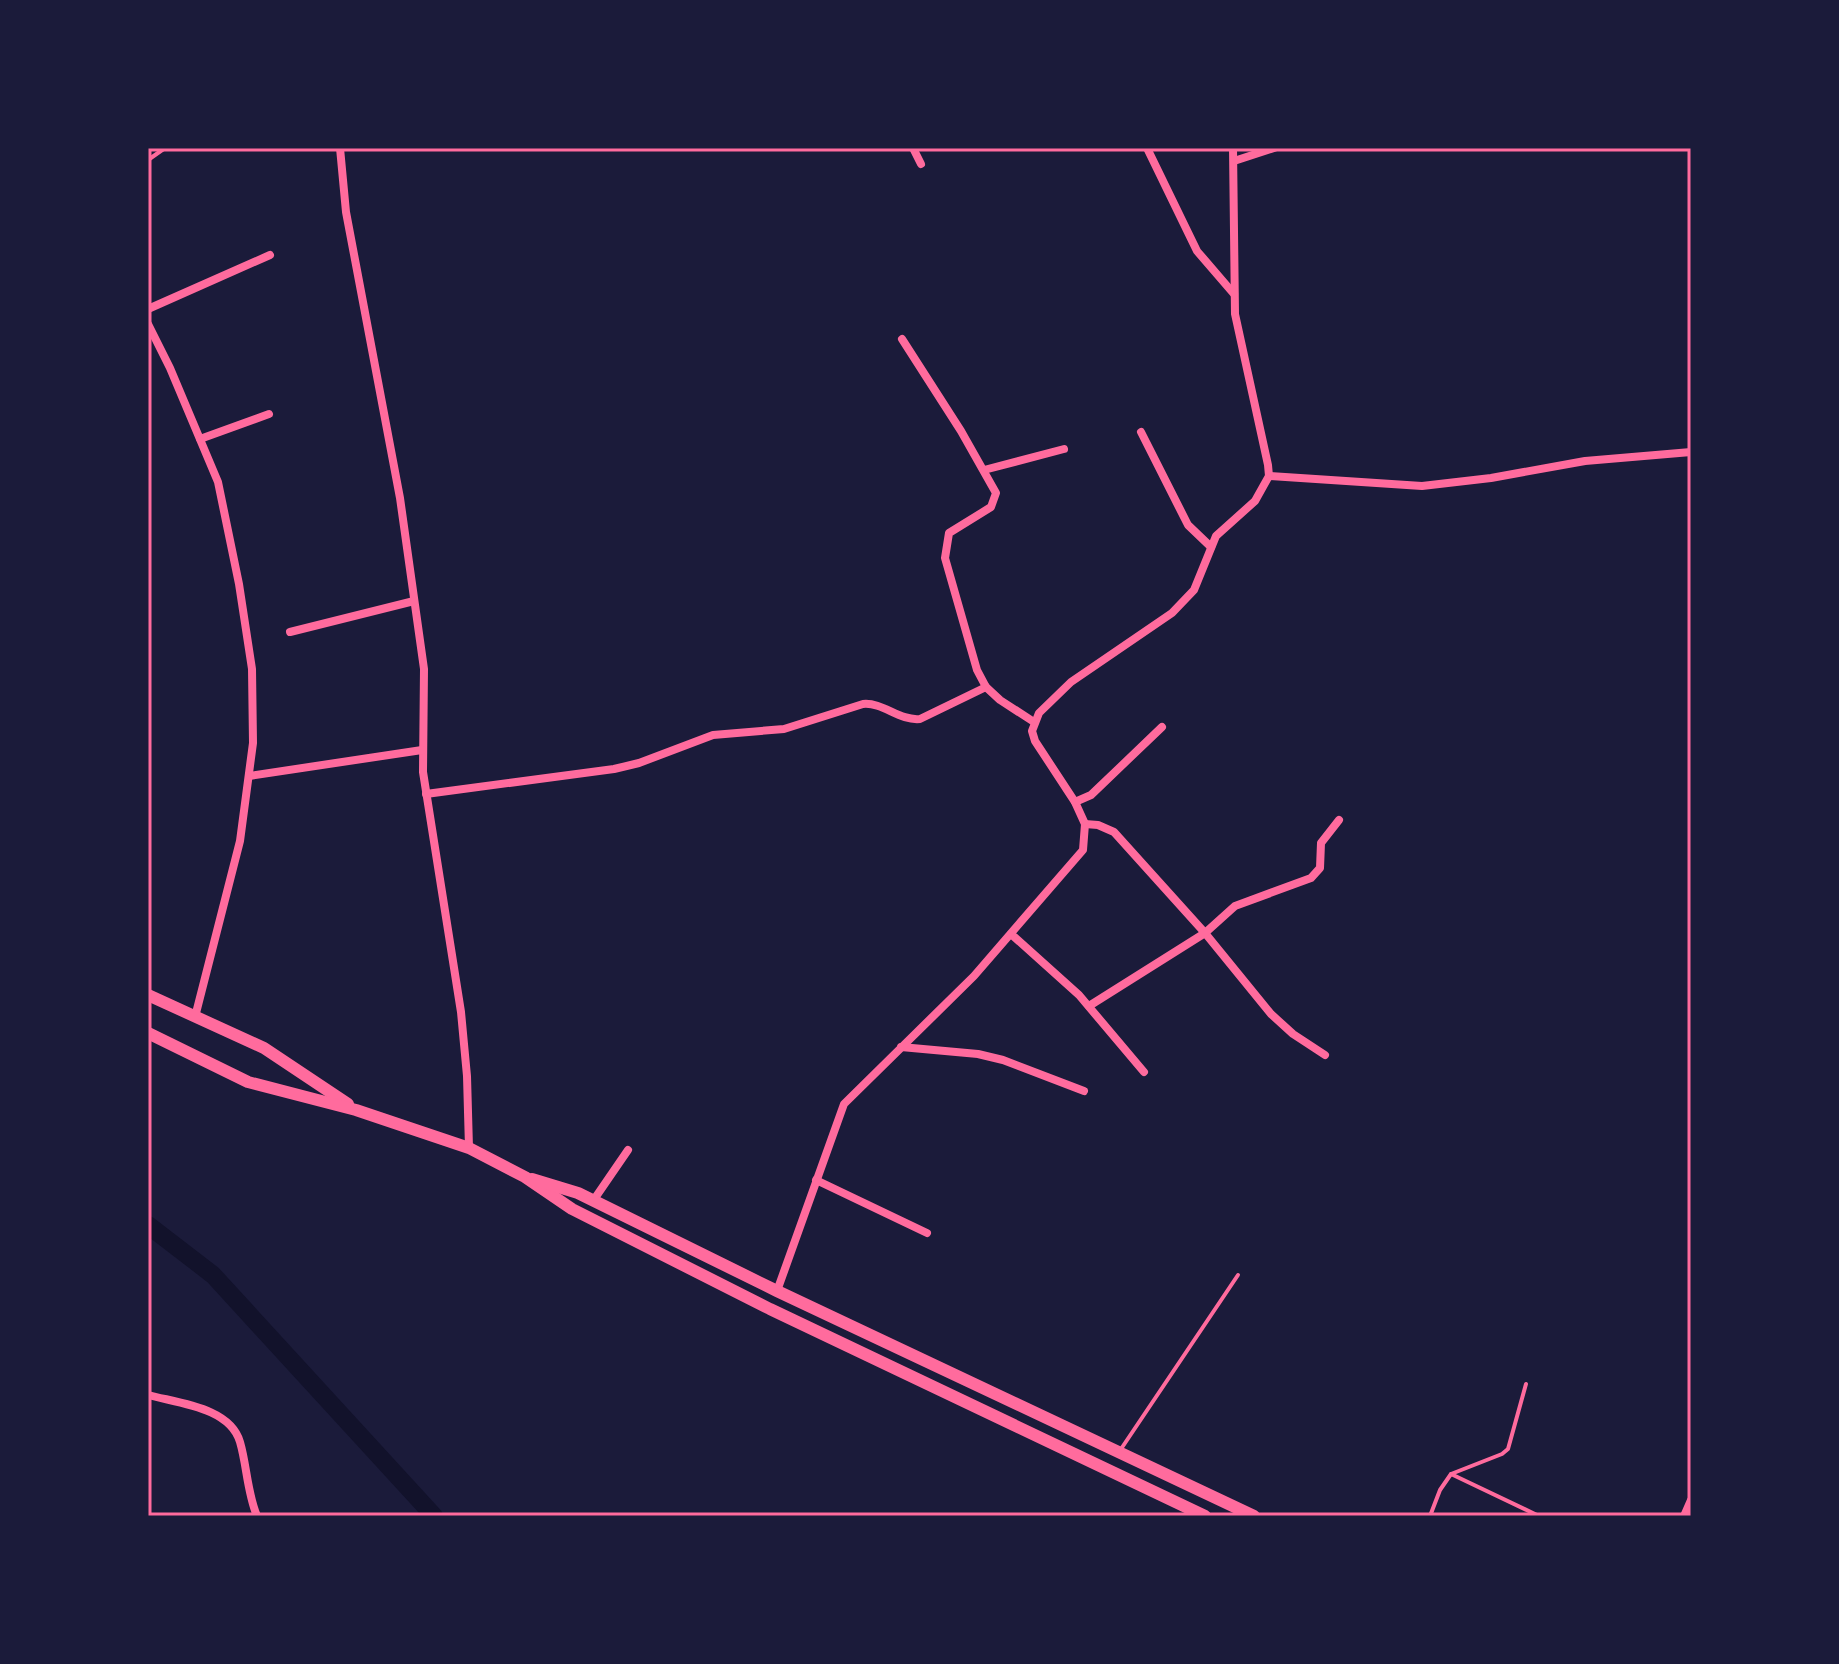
<svg xmlns="http://www.w3.org/2000/svg" width="1839" height="1664" viewBox="0 0 1839 1664" font-family="Merriweather,serif">
<style>
.lines{fill:none;stroke-linecap:round;stroke-linejoin:round}
.canal{stroke:#12122b;stroke-width:18}
.service{stroke:#ff6b9d;stroke-width:4}
.minor{stroke:#ff6b9d;stroke-width:8}
.primary{stroke:#ff6b9d;stroke-width:12}
.neatline{fill:none;stroke:#ff6b9d;stroke-width:3}
</style>
<rect width="100%" height="100%" fill="#1b1b3a"/>
<g class="lines">
<!-- canal -->
<polyline class="canal" points="148,1225 213,1275 434,1516"/>
<!-- service -->
<g class="service">
<polyline points="148,160 165,148"/>
<polyline points="1121,1449 1238,1275"/>
<polyline points="1451,1474 1539,1516"/>
<polyline points="1430,1516 1440,1490 1451,1474 1502,1454 1508,1449 1526,1384"/>
</g>
<!-- minor -->
<g class="minor">
<polyline points="340,148 346,212 400,498 424,669 423,772 461,1012 467,1076 469,1148"/>
<polyline points="913,148 921,164"/>
<polyline points="1147,148 1197,251 1234,294"/>
<polyline points="1234,161 1274,148"/>
<polyline points="148,309 270,255"/>
<polyline points="148,324 170,368 218,482 239,584 252,669 253,743 240,841 195,1017"/>
<polyline points="902,339 961,431 996,493 991,507 949,533 945,558 977,670 986,687 1000,700 1034,722"/>
<polyline points="1141,432 1188,525 1211,547"/>
<polyline points="200,439 269,414"/>
<polyline points="984,470 1064,449"/>
<polyline points="1269,476 1422,486 1491,478 1585,461 1691,452"/>
<polyline points="290,632 414,601"/>
<polyline points="249,776 422,750"/>
<path d="M 426,794 L 614,769 L 639,763 L 713,735 L 784,729 L 863,704 C 883,702 899,721 920,719 L 986,687"/>
<polyline points="1075,802 1091,795 1162,727"/>
<polyline points="1085,824 1098,825 1114,832 1205,933 1271,1014 1293,1034 1325,1055"/>
<polyline points="1011,934 1079,995 1144,1072"/>
<polyline points="1089,1006 1205,933 1235,906 1311,878 1320,868 1321,843 1339,820"/>
<polyline points="901,1047 978,1054 1003,1060 1084,1091"/>
<polyline points="816,1180 927,1233"/>
<polyline points="593,1201 628,1150"/>
<polyline points="777,1291 844,1104 974,976 1083,850 1085,824 1075,802 1035,741 1032,731 1039,713 1071,682 1172,613 1194,590 1216,536 1255,501 1269,476 1268,465 1235,314 1233,148"/>
<path d="M 148,1395 C 177,1403 230,1407 240,1442 C 247,1466 247,1492 257,1516"/>
<polyline points="1684,1516 1691,1500"/>
</g>
<!-- primary -->
<g class="primary">
<polyline points="148,995 264,1048 348,1104"/>
<polyline points="148,1033 248,1082 356,1110 469,1148 525,1177 572,1209 770,1309 1205,1516"/>
<polyline points="532,1179 578,1193 777,1291 1254,1516"/>
</g>
</g>
<!-- border -->
<rect width="1839" height="1664" fill="none" stroke="#1b1b3a" stroke-width="300"/>
<rect x="150" y="150" width="1539" height="1364" class="neatline"/>
</svg>
